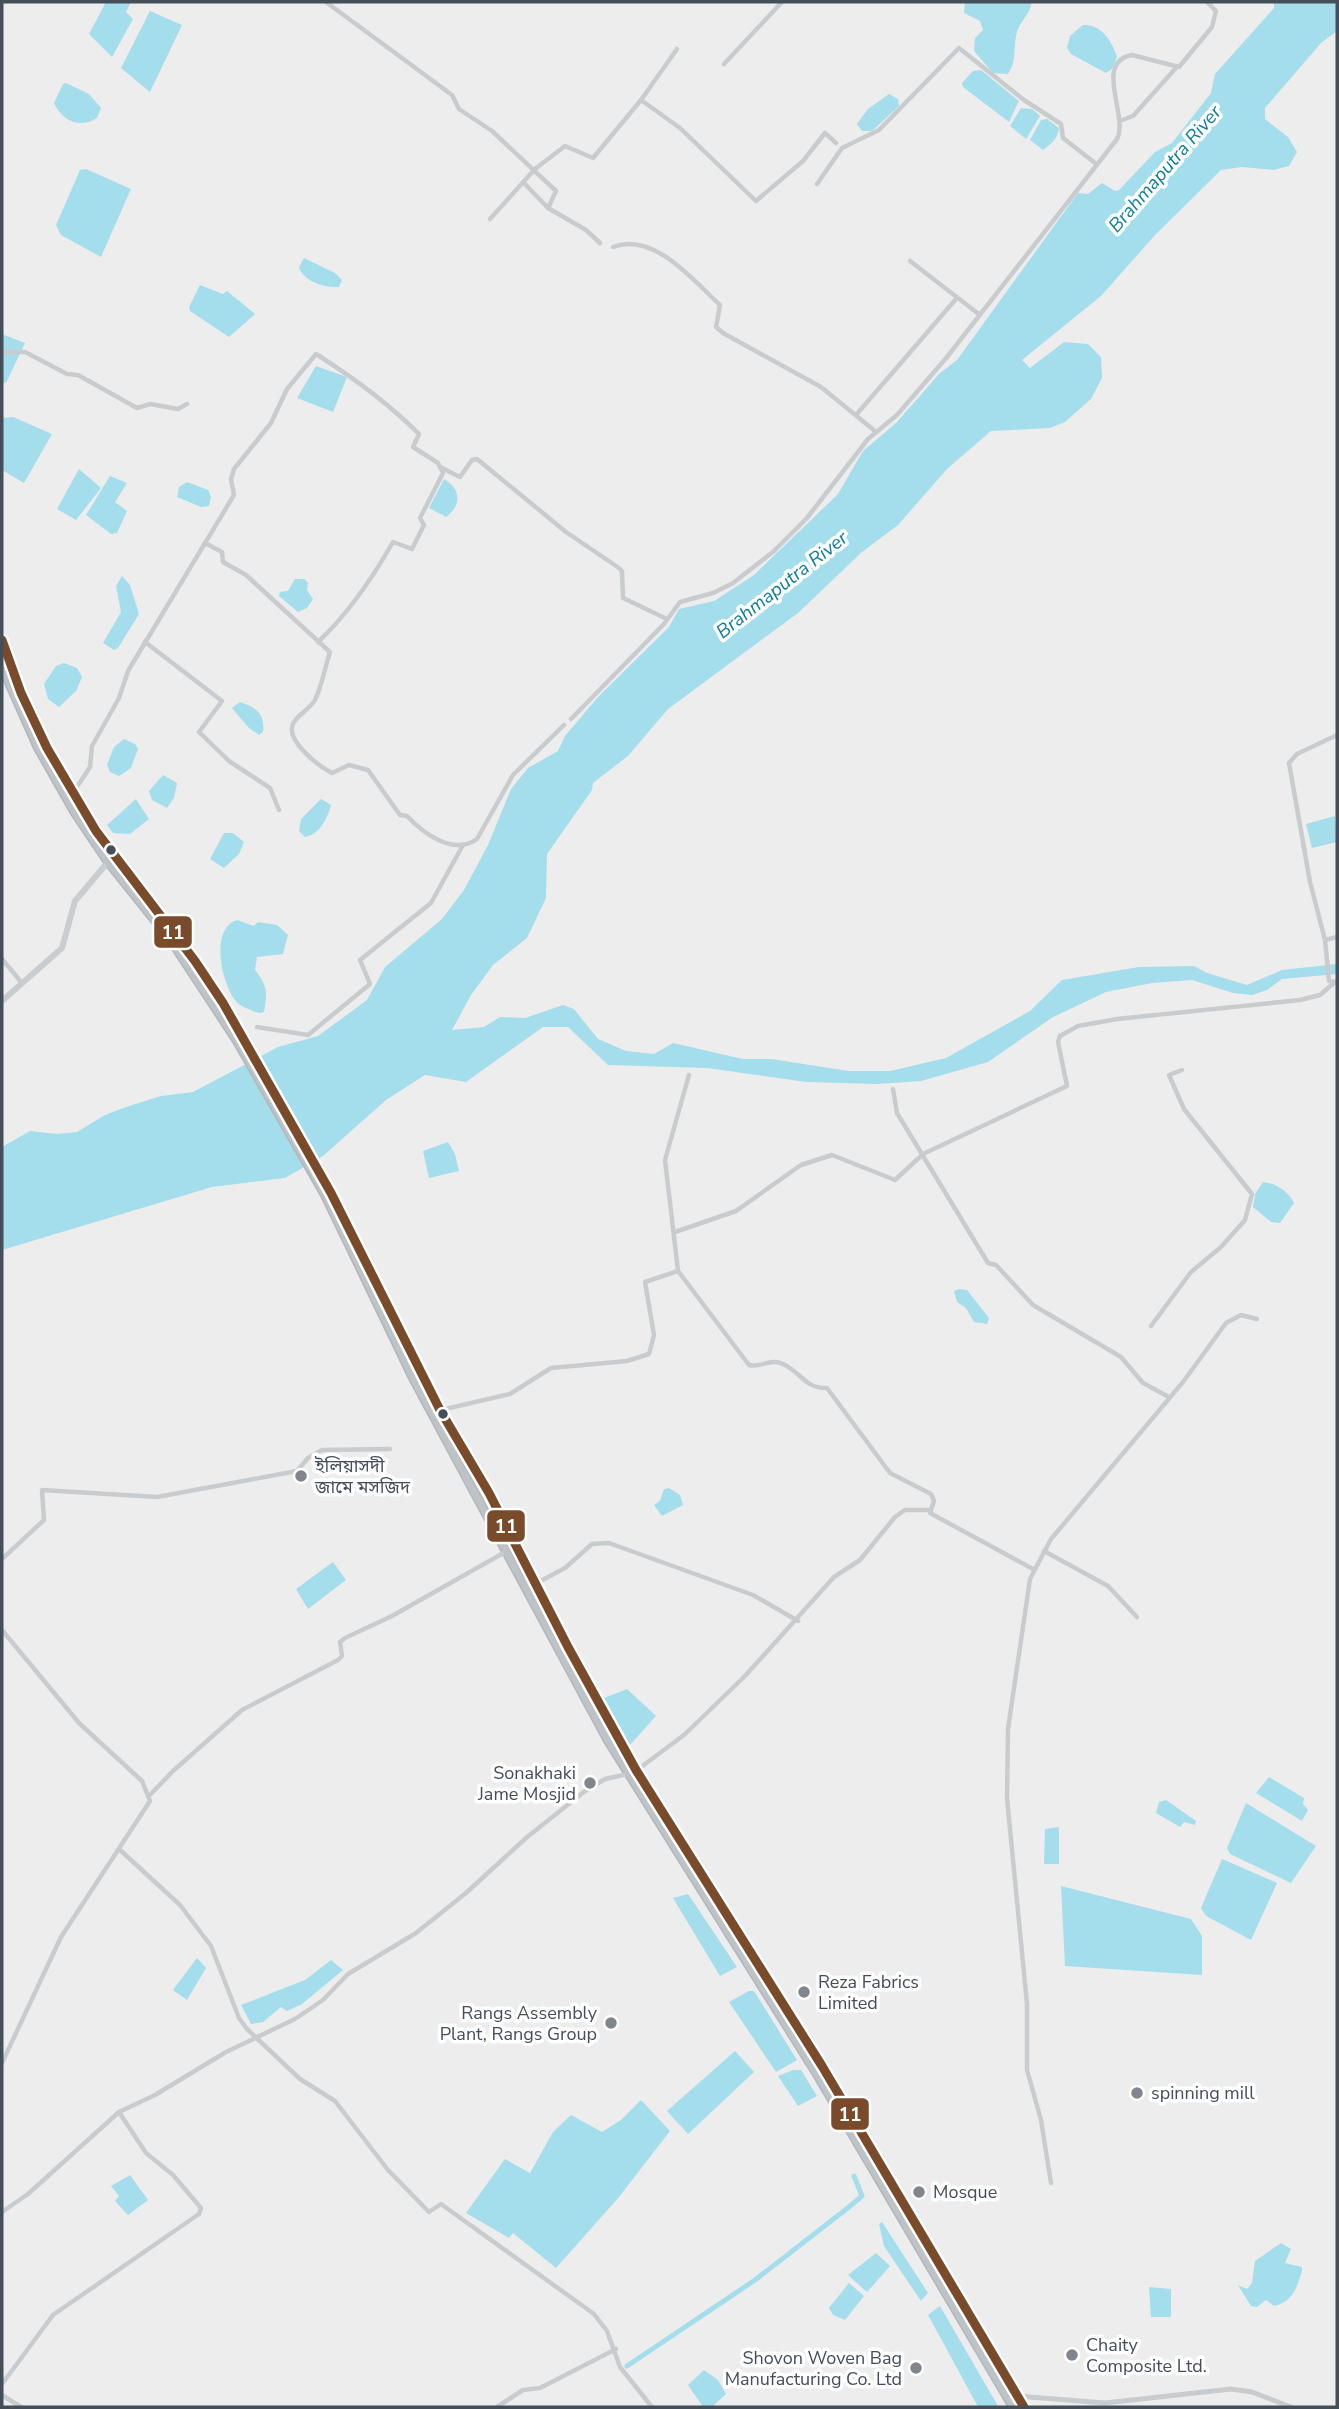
<svg xmlns="http://www.w3.org/2000/svg" width="1339" height="2409" viewBox="0 0 1339 2409" font-family="'Nunito Sans','Noto Sans Bengali',sans-serif">
<style>
.water{fill:#a4ddec}
.lines{fill:none;stroke-linecap:round;stroke-linejoin:round}
.canal{stroke:#a4ddec;stroke-width:5}
.trunk-casing{stroke:#b2b7bc;stroke-width:10}
.minor{stroke:#c9ccce;stroke-width:4.5}
.tertiary{stroke:#c9ccce;stroke-width:5}
.secondary{stroke:#cacdd0;stroke-width:6}
.trunk{stroke:#bec3c8;stroke-width:7}
.bus-1-casing{stroke:#fff;stroke-width:14}
.bus-1{stroke:#7a4b2a;stroke-width:9}
.bus-dot{fill:#444f59;stroke:#fff;stroke-width:2.5}
.poi-dot{fill:#80868d;stroke:#fff;stroke-width:2.5}
.labels{text-anchor:middle;dominant-baseline:central;stroke-width:7;stroke-linejoin:round;paint-order:stroke}
.poi-label{font-size:18px;fill:#444f59;stroke:#fff;text-anchor:start}
.water-label{font-size:19px;font-style:italic;fill:#0c7e9e;stroke:#fff}
.line-badge{stroke:#fff;stroke-width:2.5}
.badge-label{font-size:19px;text-anchor:middle;font-weight:bold;fill:#fff}
</style>
<rect width="100%" height="100%" fill="#eeeded"/>
<!-- water -->
<g class="water">
<polygon points="106,2 131,2 126,12 133,19 112,57 89,34"/>
<path d="M 965,2 L 1031,3 C 1031,13 1022,19 1018,29 C 1012,45 1018,59 1008,74 L 993,73 L 974,51 L 975,38 L 983,30 L 980,21 L 964,13 Z"/>
<polygon points="1274,2 1337,2 1337,31 1321,43 1265,108 1265,119 1288,137 1297,152 1289,166 1274,170 1242,167 1221,170 1156,234 1101,296 1022,360 1030,368 1064,342 1088,344 1101,357 1102,378 1091,399 1065,422 1050,428 991,431 947,469 898,525 862,552 798,613 668,709 628,756 593,783 592,790 547,854 546,898 527,938 493,965 471,995 452,1030 484,1027 500,1017 525,1018 563,1005 574,1009 598,1039 626,1051 654,1054 673,1043 743,1059 771,1059 849,1071 890,1071 946,1058 1030,1011 1062,980 1139,967 1194,966 1207,973 1247,985 1282,970 1337,964 1337,974 1282,979 1267,990 1252,995 1233,993 1192,980 1152,983 1106,992 1053,1017 988,1062 921,1081 877,1084 806,1082 707,1068 608,1065 568,1027 543,1027 466,1082 425,1075 386,1100 323,1156 285,1178 212,1187 2,1250 2,1147 30,1131 57,1134 77,1132 105,1115 126,1107 161,1096 193,1092 278,1047 318,1036 367,1000 385,967 442,919 464,890 488,845 511,789 528,768 558,751 565,736 598,697 669,627 679,609 714,601 754,575 838,494 863,451 896,423 940,373 957,360 1078,193 1088,194 1102,183 1115,191 1119,190 1155,152 1172,143 1211,93 1215,74 1274,8"/>
<polygon points="150,11 182,25 150,92 121,68"/>
<path d="M 1083,25 C 1101,24 1112,41 1117,57 L 1112,69 L 1106,73 L 1071,54 L 1067,48 L 1070,36 Z"/>
<polygon points="981,70 1019,101 1009,122 963,87 962,83 973,71"/>
<path d="M 66,83 L 89,94 L 101,108 L 97,118 C 80,129 62,121 54,103 L 63,84 Z"/>
<polygon points="889,94 898,99 899,106 872,131 862,131 857,124 868,109"/>
<polygon points="1021,108 1032,109 1040,116 1026,139 1010,126"/>
<path d="M 1047,119 L 1059,128 C 1058,139 1051,144 1043,150 L 1030,140 L 1041,120 Z"/>
<polygon points="86,169 131,189 101,257 61,235 56,225 80,170"/>
<path d="M 304,258 L 335,273 L 342,280 L 339,287 C 326,288 303,282 299,267 Z"/>
<polygon points="200,285 223,294 227,291 255,314 229,337 190,311 189,307"/>
<polygon points="2,334 25,343 6,383 2,382"/>
<polygon points="316,366 347,377 333,412 297,398"/>
<polygon points="13,417 52,434 24,483 2,470 2,418"/>
<polygon points="79,469 101,488 76,520 57,509"/>
<polygon points="110,476 127,483 115,502 127,511 117,533 111,534 86,515"/>
<path d="M 444,479 C 461,489 462,505 446,517 L 429,508 Z"/>
<polygon points="187,482 208,490 211,497 209,506 201,507 177,497 179,487"/>
<polygon points="122,576 130,585 139,614 118,648 114,650 103,643 121,612 116,586"/>
<polygon points="295,579 304,579 308,583 307,590 313,599 307,608 298,612 279,596 280,592 288,591"/>
<polygon points="64,663 77,668 82,677 76,691 59,707 48,699 44,684 56,666"/>
<path d="M 240,702 C 256,707 265,714 263,732 L 259,735 L 249,728 L 232,708 Z"/>
<polygon points="124,739 135,744 138,749 131,768 119,776 110,772 107,765 114,747"/>
<polygon points="163,775 177,783 174,798 167,808 152,800 149,791"/>
<polygon points="136,799 149,819 130,834 113,833 107,825"/>
<path d="M 321,799 L 331,805 C 327,819 320,834 305,837 L 299,831 L 301,819 Z"/>
<polygon points="1335,816 1337,842 1312,848 1306,824"/>
<polygon points="224,833 233,833 244,842 239,854 224,868 210,859"/>
<path d="M 237,920 L 254,926 L 258,922 L 277,925 L 288,935 L 283,954 L 257,957 L 255,970 C 267,985 268,993 264,1012 L 259,1013 C 251,1010 240,1007 235,1000 C 222,983 209,929 237,920 Z"/>
<polygon points="448,1142 455,1154 459,1171 429,1178 423,1151"/>
<path d="M 1263,1182 C 1275,1183 1288,1191 1294,1203 L 1280,1223 L 1271,1222 L 1253,1207 L 1255,1194 Z"/>
<polygon points="959,1289 967,1290 989,1318 987,1324 974,1322 966,1308 957,1302 954,1291"/>
<polygon points="669,1488 680,1495 683,1505 662,1516 654,1505 660,1501 664,1489"/>
<polygon points="333,1562 346,1580 308,1609 296,1589"/>
<polygon points="627,1689 656,1716 629,1746 599,1700"/>
<polygon points="1269,1777 1304,1798 1303,1804 1308,1810 1302,1821 1256,1793"/>
<polygon points="1166,1800 1196,1821 1195,1825 1184,1822 1180,1827 1156,1813 1159,1802"/>
<polygon points="1246,1803 1316,1846 1291,1883 1230,1854 1227,1848"/>
<polygon points="1059,1827 1059,1864 1044,1864 1045,1829"/>
<polygon points="1222,1859 1277,1883 1251,1940 1206,1916 1201,1908"/>
<polygon points="1061,1886 1191,1919 1202,1936 1202,1975 1065,1966"/>
<polygon points="688,1894 737,1967 720,1976 673,1898"/>
<polygon points="197,1958 206,1968 187,2000 173,1990"/>
<polygon points="331,1960 343,1970 302,2004 287,2011 281,2007 263,2022 251,2024 241,2005 305,1980"/>
<polygon points="749,1991 754,1991 797,2060 776,2072 729,2002"/>
<polygon points="735,2051 754,2072 688,2134 667,2111"/>
<polygon points="793,2070 801,2070 817,2096 798,2106 778,2076"/>
<polygon points="641,2100 670,2131 619,2197 556,2268 513,2233 509,2238 466,2213 505,2159 530,2173 553,2132 571,2115 602,2132 621,2120"/>
<polygon points="130,2175 148,2200 128,2215 115,2201 119,2196 111,2186"/>
<polygon points="882,2222 928,2293 921,2301 884,2246 879,2224"/>
<path d="M 1281,2243 L 1291,2249 L 1285,2263 L 1302,2267 L 1302,2271 C 1297,2287 1293,2302 1274,2306 L 1266,2300 L 1257,2307 L 1251,2306 L 1238,2285 L 1247,2289 L 1252,2283 L 1255,2261 Z"/>
<polygon points="876,2253 890,2266 867,2292 848,2275"/>
<polygon points="849,2283 864,2296 845,2320 833,2315 829,2308"/>
<polygon points="1149,2287 1171,2289 1171,2317 1151,2317"/>
<polygon points="940,2306 998,2406 979,2407 977,2405 928,2315"/>
<polygon points="704,2370 718,2380 726,2394 712,2407 703,2407 688,2385"/>
</g>
<g class="lines">
<!-- canal -->
<polyline class="canal" points="627,2366 755,2280 849,2207 862,2196 854,2176"/>
<defs>
<g id="trunk">
<polyline points="2,640 21,693 47,748 96,831 195,961 223,1003 331,1193 440,1410 489,1493 568,1647 636,1770 822,2066 1024,2407"/>
<polyline points="2,667 38,748 75,813 108,862 172,942 237,1041 325,1195 414,1380 607,1739 815,2071 1013,2407"/>
</g>
</defs>
<!-- trunk casing -->
<use href="#trunk" class="trunk-casing"/>
<!-- minor -->
<g class="minor">
<polyline points="326,2 452,95 459,109 492,131 556,191 548,208 586,230 600,243"/>
<polyline points="724,64 782,2"/>
<polyline points="641,100 680,128 756,201 803,161 825,133 836,143"/>
<polyline points="1122,120 1133,116 1175,69"/>
<polyline points="523,182 548,208"/>
<polyline points="817,184 842,148 879,130 959,48 1024,100 1061,124 1063,138 1095,163"/>
<polyline points="490,219 535,169 565,146 593,158 641,100 677,49"/>
<path d="M 613,247 C 653,231 693,280 720,305 L 716,327 L 723,333 L 821,387 L 875,431"/>
<polyline points="910,261 980,315"/>
<polyline points="2,352 25,352 67,374 78,375 137,408 150,404 178,409 187,404"/>
<polyline points="856,415 956,299"/>
<polyline points="442,468 460,477 472,460 477,459 566,532 619,568 622,571 623,598 667,619"/>
<path d="M 205,543 L 222,552 L 223,562 L 246,575 L 330,652 C 325,667 322,686 315,700 C 310,709 297,715 293,724 C 285,741 320,767 332,773 L 349,765 L 368,770 L 400,815 L 407,816 C 423,833 453,856 477,839 L 513,775 L 564,725"/>
<polyline points="145,642 222,701 199,732 229,761 270,788 279,810"/>
<path d="M 571,719 L 664,624 L 680,602 L 713,593 L 733,583 L 774,551 L 807,518 L 868,439 L 897,415 L 947,357 L 1117,139 C 1129,116 1093,62 1132,55 L 1179,67 L 1212,27 L 1216,11 L 1207,2"/>
<path d="M 73,793 L 90,767 L 92,746 L 119,698 L 128,671 L 234,495 L 231,479 L 234,469 L 271,423 L 287,389 L 316,354 C 354,378 387,402 419,434 L 413,447 L 438,463 L 443,473 L 420,518 L 424,525 L 412,549 L 393,542 C 372,579 349,613 318,642"/>
<polyline points="1325,940 1337,937"/>
<polyline points="2,959 22,983"/>
<polyline points="1335,982 1329,981 1325,940 1310,882 1289,763 1297,754 1337,735"/>
<polyline points="257,1027 308,1035 370,984 360,960 431,903 463,845"/>
<path d="M 689,1075 L 665,1160 L 678,1271 L 749,1365 C 761,1368 770,1358 783,1364 C 801,1372 805,1389 827,1388 L 890,1473 L 931,1494 L 934,1501 L 930,1513 L 1033,1569"/>
<polyline points="893,1089 897,1113 988,1263 996,1265 1033,1305 1121,1357 1143,1383 1169,1397"/>
<polyline points="675,1232 736,1211 801,1165 832,1155 895,1180 923,1154 1067,1086 1058,1042 1060,1036 1078,1026 1117,1019 1300,1000 1320,995 1335,982"/>
<polyline points="1151,1326 1191,1272 1221,1247 1245,1220 1252,1194 1184,1109 1169,1075 1182,1070"/>
<polyline points="441,1410 510,1394 551,1368 627,1361 649,1354 654,1335 645,1282 678,1271"/>
<polyline points="1044,1551 1108,1586 1137,1617"/>
<polyline points="2,1559 44,1520 42,1490 157,1497 297,1471 308,1458 322,1450 390,1449"/>
<polyline points="535,1584 565,1568 592,1544 609,1543 753,1595 798,1621"/>
<polyline points="2,1630 79,1723 142,1781 150,1801 61,1937 2,2063"/>
<polyline points="637,1770 684,1735 745,1676 834,1577 860,1560 895,1517 905,1510 930,1510"/>
<polyline points="149,1796 173,1771 242,1710 338,1660 342,1656 340,1642 345,1638 392,1616 507,1551"/>
<polyline points="119,1849 180,1905 211,1946 239,2018 247,2029 300,2079 335,2101 388,2170 429,2212 441,2204 594,2314 607,2331 620,2367 652,2407"/>
<polyline points="1051,2183 1041,2120 1027,2070 1027,2004 1007,1798 1008,1729 1030,1579 1051,1539 1183,1382 1226,1323 1241,1315 1257,1319"/>
<polyline points="2,2212 28,2194 119,2112 155,2095 226,2052 295,2019 323,2000 348,1974 416,1933 466,1893 526,1838 585,1791 605,1779 628,1774"/>
<polyline points="2,2384 53,2315 199,2214 201,2208 173,2175 146,2153 119,2112"/>
<polyline points="2,2395 21,2407"/>
<polyline points="497,2407 523,2390 540,2388 616,2349"/>
</g>
<!-- tertiary -->
<polyline class="tertiary" points="1017,2396 1105,2403 1231,2389 1252,2392 1291,2407"/>
<!-- secondary -->
<polyline class="secondary" points="2,1001 62,948 75,901 108,862"/>
<!-- trunk -->
<use href="#trunk" class="trunk"/>
<defs>
<polyline id="bus-1" points="2,640 21,693 47,748 96,831 195,961 223,1003 331,1193 440,1410 489,1493 568,1647 636,1770 822,2066 1024,2407"/>
</defs>
<!-- bus-1 casing -->
<use href="#bus-1" class="bus-1-casing"/>
<!-- bus-1 -->
<use href="#bus-1" class="bus-1"/>
</g>
<!-- markers -->
<g class="bus-dot">
<circle cx="111" cy="850" r="6"/>
<circle cx="443" cy="1414" r="6"/>
</g>
<g class="poi-dot">
<circle cx="301" cy="1476" r="7"/>
<circle cx="590" cy="1783" r="7"/>
<circle cx="804" cy="1992" r="7"/>
<circle cx="611" cy="2023" r="7"/>
<circle cx="1137" cy="2093" r="7"/>
<circle cx="919" cy="2192" r="7"/>
<circle cx="1072" cy="2355" r="7"/>
<circle cx="916" cy="2368" r="7"/>
</g>
<g class="labels">
<!-- poi labels -->
<g class="poi-label">
<text x="315" y="1466">ইলিয়াসদী<tspan x="315" dy="21">জামে মসজিদ</tspan></text>
<text x="576" y="1773" text-anchor="end">Sonakhaki<tspan x="576" dy="21">Jame Mosjid</tspan></text>
<text x="818" y="1982">Reza Fabrics<tspan x="818" dy="21">Limited</tspan></text>
<text x="597" y="2013" text-anchor="end">Rangs Assembly<tspan x="597" dy="21">Plant, Rangs Group</tspan></text>
<text x="1151" y="2093">spinning mill</text>
<text x="933" y="2192">Mosque</text>
<text x="1086" y="2345">Chaity<tspan x="1086" dy="21">Composite Ltd.</tspan></text>
<text x="902" y="2358" text-anchor="end">Shovon Woven Bag<tspan x="902" dy="21">Manufacturing Co. Ltd</tspan></text>
</g>
<!-- water labels -->
<g class="water-label">
<text transform="translate(1165 169) rotate(-49)">Brahmaputra River</text>
<text transform="translate(782 585) rotate(-38)">Brahmaputra River</text>
</g>
</g>
<g class="line-badge">
<rect x="153" y="915" width="40" height="34" rx="7" fill="#7a4b2a"/>
<rect x="486" y="1509" width="40" height="34" rx="7" fill="#7a4b2a"/>
<rect x="830" y="2097" width="40" height="34" rx="7" fill="#7a4b2a"/>
</g>
<g class="badge-label">
<text x="173" y="939">11</text>
<text x="506" y="1533">11</text>
<text x="850" y="2121">11</text>
</g>
<!-- border -->
<rect width="1339" height="2409" fill="none" stroke="#444f59" stroke-width="7"/>
</svg>
